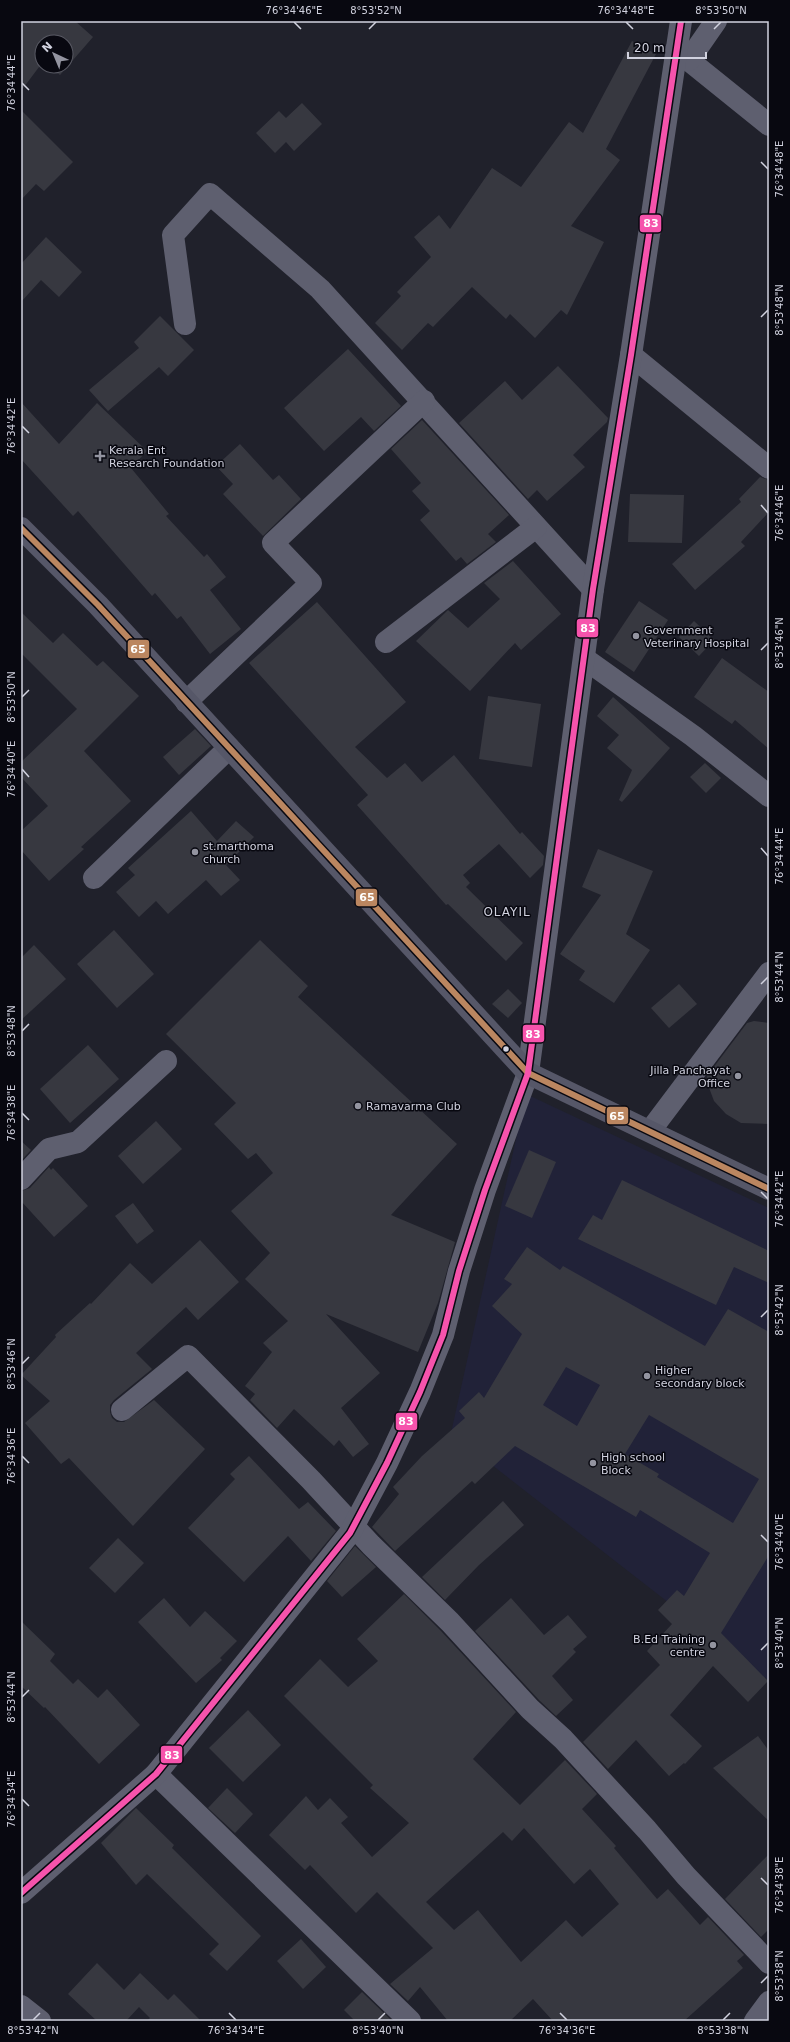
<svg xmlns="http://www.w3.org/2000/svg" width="790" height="2042" viewBox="0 0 790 2042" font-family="'DejaVu Sans',sans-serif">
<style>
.built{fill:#212238}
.building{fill:#373840;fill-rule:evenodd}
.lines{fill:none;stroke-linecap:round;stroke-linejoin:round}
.minor{stroke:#5e5f6f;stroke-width:22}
.tertiary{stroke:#5e5f6f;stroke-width:22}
.primary{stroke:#565768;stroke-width:22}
.bus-1-casing{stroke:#080810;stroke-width:9}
.bus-2-casing{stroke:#080810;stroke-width:9}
.bus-1{stroke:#bb8660;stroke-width:6}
.bus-2{stroke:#f653ac;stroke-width:6}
.ticks{fill:none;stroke:#d1d2df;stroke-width:1.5}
.poi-dot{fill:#9394a0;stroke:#080810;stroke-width:1.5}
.bus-dot{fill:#d1d2df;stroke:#080810;stroke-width:1.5}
.labels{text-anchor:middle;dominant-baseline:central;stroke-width:3;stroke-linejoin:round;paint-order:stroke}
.poi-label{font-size:11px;fill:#d1d2df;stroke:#080810;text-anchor:start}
.neighbourhood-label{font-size:12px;letter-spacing:1px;fill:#d1d2df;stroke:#080810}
.line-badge{stroke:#080810;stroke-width:1.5}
.badge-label{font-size:11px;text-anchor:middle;font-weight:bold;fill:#fff}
.neatline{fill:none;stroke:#d1d2df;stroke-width:1.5}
.ticks-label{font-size:10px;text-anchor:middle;fill:#d1d2df}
</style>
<rect width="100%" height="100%" fill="#20212b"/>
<!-- built -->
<polygon class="built" points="526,1094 769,1208 769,1681 451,1433"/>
<!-- building -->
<g class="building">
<polygon points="21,21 75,21 93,37 60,75 50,66 66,66 66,42 42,42 42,63 21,91"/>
<polygon points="632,41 656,54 606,149 620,160 571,226 604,242 567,315 561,310 535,338 510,314 506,319 472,287 433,327 428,323 402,350 375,323 401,296 397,292 431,257 414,237 439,215 450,229 492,168 521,187 569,122 583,133"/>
<polygon points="302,103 322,124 294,151 286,142 275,153 256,133 279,111 286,118"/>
<polygon points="21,110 73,162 44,191 36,184 21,200"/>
<polygon points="46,237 82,272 59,297 41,280 21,302 21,264"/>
<polygon points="160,316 194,350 168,376 159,367 108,411 89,390 139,348 134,342"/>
<polygon points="348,349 401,406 374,431 361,417 324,451 284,408"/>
<polygon points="558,366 608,418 607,422 573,455 585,467 547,501 537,490 528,499 459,423 505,381 522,400"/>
<polygon points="21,402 59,444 97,403 147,451 131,468 169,514 166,516 204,557 207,554 226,577 210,590 241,629 210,654 181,616 177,619 155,593 152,596 78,511 73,516 21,459"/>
<polygon points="422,420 509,515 488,534 496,542 467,564 461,557 456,561 420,520 430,511 412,491 421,483 391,449"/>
<polygon points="240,444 273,480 279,475 301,499 263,536 223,494 233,484 216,466"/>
<polygon points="760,477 769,480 769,512 741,542 745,546 695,590 672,564 741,502 739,499"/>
<polygon points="630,494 684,495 682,543 628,542"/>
<polygon points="513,561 561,614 521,650 515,643 470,691 416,641 448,610 468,628 500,599 484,583"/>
<polygon points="639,601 668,620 634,672 605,652"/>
<polygon points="317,602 406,702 355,747 387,778 405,763 422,782 454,755 520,834 522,832 544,856 543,865 530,878 499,844 463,875 470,883 466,887 523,943 506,961 448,904 446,905 357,805 368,795 249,663"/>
<polygon points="21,612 53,643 63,633 97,666 103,661 139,696 84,751 131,801 81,847 84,849 49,881 21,850 21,831 48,806 21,777 21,762 77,709 21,653"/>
<polygon points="694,621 714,640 699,656 679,637"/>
<polygon points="722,658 769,692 769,749 735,720 732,724 694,697"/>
<polygon points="488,696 541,704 532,767 479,759"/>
<polygon points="613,697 670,748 622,802 619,800 632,770 607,748 619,735 597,716"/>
<polygon points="195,729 211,746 179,775 163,757"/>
<polygon points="705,763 721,778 706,793 690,777"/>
<polygon points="191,811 217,841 236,821 254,837 226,865 240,880 221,896 206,880 168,914 156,901 139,917 116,892 135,875 128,868"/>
<polygon points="598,849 653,871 626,934 650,950 614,1003 579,980 585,971 560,954 601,895 582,887"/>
<polygon points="114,930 154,974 117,1008 77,964"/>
<polygon points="260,940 308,986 298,997 457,1144 391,1215 455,1242 438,1303 418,1352 326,1314 380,1373 341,1408 369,1444 353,1457 339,1440 334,1446 294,1409 277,1428 250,1400 255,1394 245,1386 272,1352 263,1343 288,1321 245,1279 270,1253 231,1211 273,1173 256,1153 248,1159 214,1124 236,1103 166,1034"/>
<polygon points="34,945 66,979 21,1020 21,958"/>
<polygon points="679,984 697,1004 669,1028 651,1008"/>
<polygon points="508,989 522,1003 508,1018 492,1004"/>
<polygon points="754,1021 769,1023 769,1124 741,1123 726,1114 714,1101 708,1085 707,1076 747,1023"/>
<polygon points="88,1045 119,1079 70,1123 40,1089"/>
<polygon points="156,1121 182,1149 143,1184 118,1156"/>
<polygon points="21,1141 31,1150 21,1161"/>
<polygon points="529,1150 556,1162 532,1218 505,1206"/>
<polygon points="49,1167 51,1170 53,1168 88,1206 54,1237 21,1201 21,1191 30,1188"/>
<polygon points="622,1180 769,1251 769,1283 734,1267 716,1305 578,1239 593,1215 602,1220"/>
<polygon points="133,1203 154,1231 137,1244 115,1216"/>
<polygon points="200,1240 239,1282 198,1320 186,1307 136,1353 152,1369 114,1400 110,1405 110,1412 112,1418 117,1422 124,1422 154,1400 205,1449 133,1526 69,1458 61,1464 25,1423 50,1401 21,1375 56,1337 55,1335 90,1303 91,1304 130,1263 152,1284"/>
<path d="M 527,1247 L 560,1270 L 563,1266 L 705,1346 L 728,1309 L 769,1332 L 769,1555 L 721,1633 L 768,1681 L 748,1702 L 713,1666 L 670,1715 L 702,1746 L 685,1764 L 684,1763 L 669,1776 L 636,1740 L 608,1769 L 583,1742 L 660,1665 L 647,1651 L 672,1624 L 658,1610 L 677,1590 L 684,1596 L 710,1553 L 640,1510 L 636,1517 L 515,1446 L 475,1484 L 472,1481 L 395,1551 L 372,1527 L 399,1494 L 393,1487 L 422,1456 L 465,1418 L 459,1411 L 479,1392 L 484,1398 L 522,1334 L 492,1306 L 512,1284 L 504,1279 ZM 566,1367 L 600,1385 L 577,1426 L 543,1405 ZM 649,1415 L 759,1479 L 733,1523 L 657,1477 L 659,1474 L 625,1454 Z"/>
<polygon points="249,1456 299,1509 308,1502 336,1531 311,1561 288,1536 244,1582 188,1528 235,1479 230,1474"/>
<polygon points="503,1501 524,1525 479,1565 445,1600 422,1577"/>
<polygon points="118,1538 144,1563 115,1593 89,1568"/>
<polygon points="355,1546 376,1567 342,1597 327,1581"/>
<path d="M 404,1594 L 441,1631 L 516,1712 L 473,1759 L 520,1805 L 565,1760 L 597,1794 L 582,1809 L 616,1846 L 614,1848 L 657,1899 L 668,1889 L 700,1925 L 708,1917 L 744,1955 L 737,1961 L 743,1968 L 684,2021 L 553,2021 L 533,1999 L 510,2021 L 448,2021 L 420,1987 L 408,2001 L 390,1984 L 433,1948 L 377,1892 L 356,1913 L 310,1865 L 305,1870 L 269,1835 L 306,1796 L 318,1810 L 330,1798 L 348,1817 L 341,1823 L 372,1857 L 409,1823 L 370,1788 L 373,1785 L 284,1696 L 320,1659 L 348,1687 L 378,1661 L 357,1639 ZM 524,1828 L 574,1884 L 590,1869 L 619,1904 L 582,1937 L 566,1920 L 521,1962 L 478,1910 L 454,1930 L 426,1902 L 503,1832 L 512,1841 Z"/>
<polygon points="164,1598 190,1627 205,1611 237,1641 220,1658 222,1660 196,1683 138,1622"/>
<polygon points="511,1598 544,1635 568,1615 587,1637 573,1649 576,1652 552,1676 573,1700 556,1716 539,1700 475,1631"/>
<polygon points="21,1621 55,1654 50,1661 73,1684 78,1679 98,1698 107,1689 140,1725 99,1764 45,1707 44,1708 21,1686"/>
<polygon points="248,1710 281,1745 243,1782 209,1748"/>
<polygon points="758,1736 769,1751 769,1821 713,1768"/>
<polygon points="227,1788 253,1814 235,1833 208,1808"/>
<polygon points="136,1808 174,1845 172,1848 261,1936 227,1971 209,1954 219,1944 147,1874 136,1885 101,1843"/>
<polygon points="769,1854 769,1929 761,1937 725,1899"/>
<polygon points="301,1939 326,1967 303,1989 277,1961"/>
<polygon points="97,1963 124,1990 140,1973 168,2000 174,1994 201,2021 147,2021 150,2018 139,2007 126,2021 97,2021 68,1994"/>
<polygon points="362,1992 390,2019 389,2021 355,2021 344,2010"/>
</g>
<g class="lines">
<!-- minor -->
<g class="minor">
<polyline points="676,50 769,125"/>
<polyline points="689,60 716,21"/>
<polyline points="185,324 173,235 210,194 320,289 593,589"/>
<polyline points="631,355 769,468"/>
<polyline points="386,642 536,527"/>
<polyline points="585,659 693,736 769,796"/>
<polyline points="186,702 311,583 273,543 424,401"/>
<polyline points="94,878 229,748"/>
<polyline points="650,1131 769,973"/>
<polyline points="21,1179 49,1149 78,1142 166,1061"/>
<polyline points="122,1410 188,1356 311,1480 371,1545 450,1622 530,1709 563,1739 647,1830 686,1876 769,1963"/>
<polyline points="156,1774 410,2021"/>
<polyline points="755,2021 769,2002"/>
</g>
<!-- tertiary -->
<g class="tertiary">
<polyline points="21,1893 156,1774 350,1533 387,1463 420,1392 443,1335 459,1271 485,1190 528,1073 593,589 631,355 681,21"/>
<polyline points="21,2006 40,2021"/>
</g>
<!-- primary -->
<polyline class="primary" points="21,528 98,605 528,1073 769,1189"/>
<defs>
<polyline id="bus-1" points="21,528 98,605 528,1073 769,1189"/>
<polyline id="bus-2" points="21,1893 156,1774 350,1533 387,1463 420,1392 443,1335 459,1271 485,1190 528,1073 593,589 631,355 681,21"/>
</defs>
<!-- bus-1 casing -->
<use href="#bus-1" class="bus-1-casing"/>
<!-- bus-2 casing -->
<use href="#bus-2" class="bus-2-casing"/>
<!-- bus-1 -->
<use href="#bus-1" class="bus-1"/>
<!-- bus-2 -->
<use href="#bus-2" class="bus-2"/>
</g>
<!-- ticks -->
<path class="ticks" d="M 294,22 L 301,29M 626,22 L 633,29M 369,29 L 376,22M 714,29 L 721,22M 22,83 L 29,90M 761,162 L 768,169M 761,317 L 768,310M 22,426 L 29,433M 761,505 L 768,513M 761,650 L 768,643M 22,697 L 29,690M 22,769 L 29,777M 761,848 L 768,856M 761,984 L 768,977M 22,1031 L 29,1024M 22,1113 L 29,1120M 761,1192 L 768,1199M 761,1317 L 768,1310M 22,1364 L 29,1357M 22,1456 L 29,1463M 761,1535 L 768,1542M 761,1650 L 768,1643M 22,1697 L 29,1690M 22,1799 L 29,1806M 761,1878 L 768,1885M 761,1983 L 768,1976M 229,2013 L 236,2020M 560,2013 L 567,2020M 33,2020 L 40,2013M 378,2020 L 385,2013M 723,2020 L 730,2013"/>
<!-- markers -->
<g class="poi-dot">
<path d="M98 450h4v4h4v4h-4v4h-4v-4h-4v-4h4z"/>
<circle cx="636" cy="636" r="4"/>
<circle cx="195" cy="852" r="4"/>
<circle cx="738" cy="1076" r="4"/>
<circle cx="358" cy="1106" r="4"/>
<circle cx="647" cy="1376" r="4"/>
<circle cx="593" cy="1463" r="4"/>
<circle cx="713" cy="1645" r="4"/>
</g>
<circle class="bus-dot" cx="506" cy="1049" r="3.5"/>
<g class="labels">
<!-- poi labels -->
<g class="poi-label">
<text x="109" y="450">Kerala Ent<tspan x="109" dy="13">Research Foundation</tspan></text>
<text x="644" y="630">Government<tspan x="644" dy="13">Veterinary Hospital</tspan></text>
<text x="203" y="846">st.marthoma<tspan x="203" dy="13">church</tspan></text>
<text x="730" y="1070" text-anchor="end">Jilla Panchayat<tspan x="730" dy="13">Office</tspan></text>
<text x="366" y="1106">Ramavarma Club</text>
<text x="655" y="1370">Higher<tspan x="655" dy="13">secondary block</tspan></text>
<text x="601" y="1457">High school<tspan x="601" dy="13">Block</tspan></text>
<text x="705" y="1639" text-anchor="end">B.Ed Training<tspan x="705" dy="13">centre</tspan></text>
</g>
<!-- neighbourhood labels -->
<g class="neighbourhood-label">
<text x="507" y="912">OLAYIL</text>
</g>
</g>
<g class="line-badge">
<rect x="639" y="214" width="23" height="19" rx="4" fill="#f653ac"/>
<rect x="576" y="618" width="23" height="20" rx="4" fill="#f653ac"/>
<rect x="127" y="639" width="23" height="20" rx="4" fill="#bb8660"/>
<rect x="355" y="888" width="23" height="19" rx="4" fill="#bb8660"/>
<rect x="522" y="1024" width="23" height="19" rx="4" fill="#f653ac"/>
<rect x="606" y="1106" width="23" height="19" rx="4" fill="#bb8660"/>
<rect x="395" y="1412" width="23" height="19" rx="4" fill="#f653ac"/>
<rect x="160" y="1745" width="23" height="19" rx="4" fill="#f653ac"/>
</g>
<g class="badge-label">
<text x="651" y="227">83</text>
<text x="588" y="632">83</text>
<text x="138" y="653">65</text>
<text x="367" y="901">65</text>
<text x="533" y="1038">83</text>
<text x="617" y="1120">65</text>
<text x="406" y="1425">83</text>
<text x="172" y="1759">83</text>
</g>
<!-- border -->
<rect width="790" height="2042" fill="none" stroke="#080810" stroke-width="44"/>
<!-- north arrow -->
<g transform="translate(54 54) rotate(316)"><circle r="19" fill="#080810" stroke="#585963"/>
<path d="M0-3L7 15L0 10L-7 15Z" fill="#9394a0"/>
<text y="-6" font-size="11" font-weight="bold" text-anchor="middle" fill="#d1d2df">N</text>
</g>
<!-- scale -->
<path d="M628 52v6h78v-6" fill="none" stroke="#d1d2df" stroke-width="2"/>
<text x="634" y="52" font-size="12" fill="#d1d2df" stroke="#080810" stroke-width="3" paint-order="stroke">20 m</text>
<rect x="22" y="22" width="746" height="1998" class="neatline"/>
<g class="ticks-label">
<text x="294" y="14">76°34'46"E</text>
<text x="376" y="14">8°53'52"N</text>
<text x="626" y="14">76°34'48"E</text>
<text x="721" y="14">8°53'50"N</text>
<text transform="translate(11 83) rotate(-90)" y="4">76°34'44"E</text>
<text transform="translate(779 169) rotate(-90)" y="4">76°34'48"E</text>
<text transform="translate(779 310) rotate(-90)" y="4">8°53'48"N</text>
<text transform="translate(11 426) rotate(-90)" y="4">76°34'42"E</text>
<text transform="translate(779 513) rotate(-90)" y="4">76°34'46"E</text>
<text transform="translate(779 643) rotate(-90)" y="4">8°53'46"N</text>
<text transform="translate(11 697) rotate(-90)" y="4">8°53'50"N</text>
<text transform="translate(11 769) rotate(-90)" y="4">76°34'40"E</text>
<text transform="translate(779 856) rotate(-90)" y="4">76°34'44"E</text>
<text transform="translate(779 977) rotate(-90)" y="4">8°53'44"N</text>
<text transform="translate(11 1031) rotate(-90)" y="4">8°53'48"N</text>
<text transform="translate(11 1113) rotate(-90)" y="4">76°34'38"E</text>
<text transform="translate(779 1199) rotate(-90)" y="4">76°34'42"E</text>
<text transform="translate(779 1310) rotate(-90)" y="4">8°53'42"N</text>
<text transform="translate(11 1364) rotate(-90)" y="4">8°53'46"N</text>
<text transform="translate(11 1456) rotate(-90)" y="4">76°34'36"E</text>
<text transform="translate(779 1542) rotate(-90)" y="4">76°34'40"E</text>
<text transform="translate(779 1643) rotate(-90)" y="4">8°53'40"N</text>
<text transform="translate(11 1697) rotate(-90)" y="4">8°53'44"N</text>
<text transform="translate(11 1799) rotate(-90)" y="4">76°34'34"E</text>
<text transform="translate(779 1885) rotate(-90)" y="4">76°34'38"E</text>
<text transform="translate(779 1976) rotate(-90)" y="4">8°53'38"N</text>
<text x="33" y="2034">8°53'42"N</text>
<text x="236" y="2034">76°34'34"E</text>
<text x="378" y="2034">8°53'40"N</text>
<text x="567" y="2034">76°34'36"E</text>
<text x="723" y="2034">8°53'38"N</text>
</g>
</svg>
